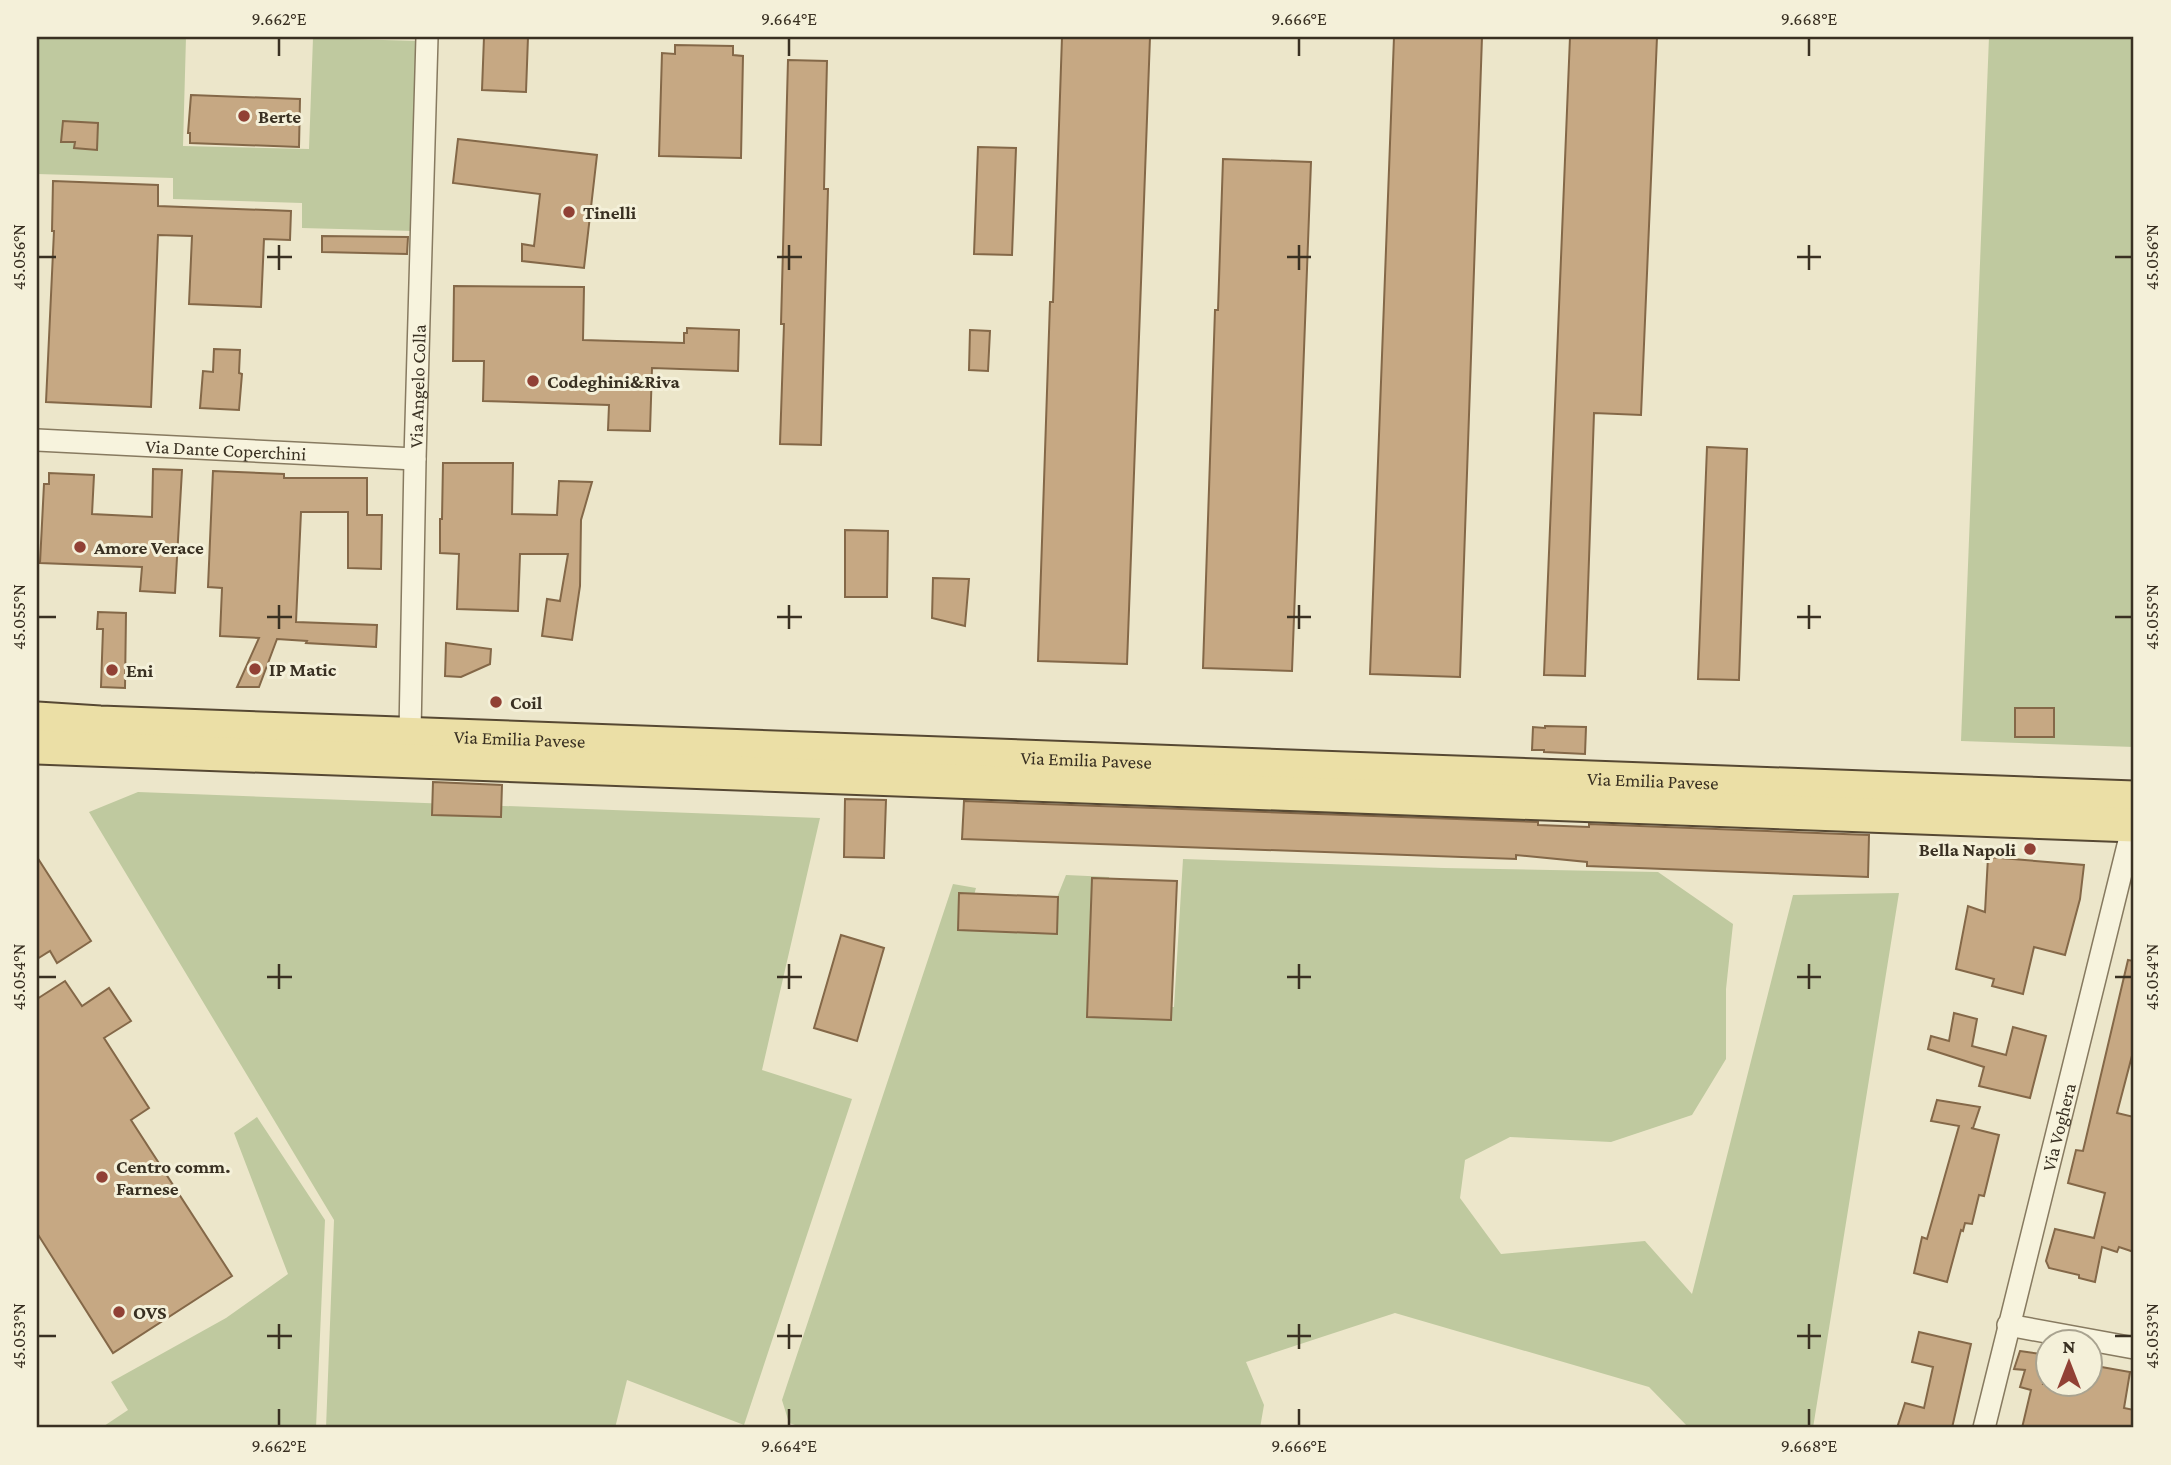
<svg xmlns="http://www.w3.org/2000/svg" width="2171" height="1465" viewBox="0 0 2171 1465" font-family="'Crimson Pro',serif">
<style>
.green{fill:#bfc99f}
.building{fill:#c6a883;stroke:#846848;stroke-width:2}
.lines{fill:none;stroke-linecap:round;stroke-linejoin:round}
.street-casing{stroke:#877a60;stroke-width:24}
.primary-casing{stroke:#564833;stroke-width:37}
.street{stroke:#f7f3dd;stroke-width:21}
.primary{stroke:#ebdfa6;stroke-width:33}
.ticks{fill:none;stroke:#393022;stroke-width:2.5}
.poi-dot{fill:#914135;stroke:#f4f0d9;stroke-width:2.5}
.labels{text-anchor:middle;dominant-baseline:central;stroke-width:6;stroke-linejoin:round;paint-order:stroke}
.poi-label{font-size:19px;font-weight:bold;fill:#393022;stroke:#f4f0d9;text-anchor:start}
.street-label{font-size:19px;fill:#393022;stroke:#f4f0d9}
.neatline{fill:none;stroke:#393022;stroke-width:2.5}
.ticks-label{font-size:18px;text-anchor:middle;fill:#393022}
</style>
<rect width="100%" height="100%" fill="#ece6ca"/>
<!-- green -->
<g class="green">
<polygon points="37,37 186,37 183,146 309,149 313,38 419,41 414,231 302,228 302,203 173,199 173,178 37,174"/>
<polygon points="1989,37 2134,37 2133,528 2134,530 2134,747 1961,741"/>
<polygon points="138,792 820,818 762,1070 852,1099 744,1425 627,1380 615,1428 326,1428 334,1220 89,812"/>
<polygon points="1183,859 1444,868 1658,872 1733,924 1726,989 1726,1059 1692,1115 1611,1142 1510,1137 1465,1160 1460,1198 1501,1254 1645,1241 1692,1294 1793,895 1899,893 1813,1428 1689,1428 1649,1387 1395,1313 1246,1362 1264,1405 1260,1428 804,1428 789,1423 782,1400 953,884 976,888 967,921 1050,915 1066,875 1109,877 1109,1009 1174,1007"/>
<polygon points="257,1117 325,1220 316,1428 101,1428 128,1410 111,1382 226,1318 288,1274 234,1133"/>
</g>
<!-- building -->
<g class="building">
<polygon points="484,37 528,37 526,92 482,90"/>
<polygon points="1062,37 1150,37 1127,664 1038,661 1050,302 1053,302"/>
<polygon points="1394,37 1482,37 1460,677 1370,674"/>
<polygon points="1570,37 1657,37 1641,415 1594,413 1585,676 1544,675"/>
<polygon points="675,45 733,46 733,55 743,56 741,158 659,156 662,53 675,54"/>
<polygon points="788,60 827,61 824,189 828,189 821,445 780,444 784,324 781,324"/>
<polygon points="191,95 300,99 299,147 190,143 190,133 188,133"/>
<polygon points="63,121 98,123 97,150 74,148 75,142 61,142"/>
<polygon points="458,139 597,155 584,268 522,261 522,244 534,246 540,194 453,183"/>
<polygon points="978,147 1016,148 1012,255 974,254"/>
<polygon points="1223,159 1311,162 1292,671 1203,668 1215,310 1218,310"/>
<polygon points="53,181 158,185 158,206 291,211 290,240 264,239 261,307 189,304 192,236 158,235 151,407 46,402 54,231 52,231"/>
<polygon points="322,236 408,237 407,254 322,252"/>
<polygon points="454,286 584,287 583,340 684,343 684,333 687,333 687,328 739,330 738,371 652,368 650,431 608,430 609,405 483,401 484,361 453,361"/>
<polygon points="970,330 990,331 988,371 969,370"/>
<polygon points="214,349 240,350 239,373 242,374 239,410 200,408 203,371 213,372"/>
<polygon points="1707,447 1747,449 1739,680 1698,679"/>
<polygon points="443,463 513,463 512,514 557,515 559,481 592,482 581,520 580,586 572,640 542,636 547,599 560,601 568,554 520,554 518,611 457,609 459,554 440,553 440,519 442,519"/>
<polygon points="153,469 182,470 175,593 140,591 142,567 40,563 44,484 49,484 49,473 94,475 92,514 152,517"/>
<polygon points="213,471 284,474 284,478 367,478 367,515 382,515 381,569 348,568 348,512 301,512 296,622 377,625 376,647 306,643 307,641 277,639 259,687 237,687 259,638 220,636 222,588 208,587"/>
<polygon points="845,530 888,531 887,597 845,597"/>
<polygon points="933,578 969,579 965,626 932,618"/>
<polygon points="98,612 126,613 125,688 101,687 103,629 97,629"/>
<polygon points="446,643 491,649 490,664 461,677 445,676"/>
<rect x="2015" y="708" width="39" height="29"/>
<polygon points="1545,726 1586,727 1585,754 1544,752 1544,750 1532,750 1533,727 1545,728"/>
<polygon points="433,782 502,785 501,817 432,815"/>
<polygon points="845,799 886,800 884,858 844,857"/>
<polygon points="964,801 1538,822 1538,825 1589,827 1589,824 1869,835 1868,877 1587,866 1587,862 1516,855 1516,859 962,839"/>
<polygon points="37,857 91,941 57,963 50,951 37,959"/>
<polygon points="1988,857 2084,865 2080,899 2065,955 2034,947 2023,994 1992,986 1994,979 1956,969 1968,906 1985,912"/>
<polygon points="1092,878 1177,881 1171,1020 1087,1017"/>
<polygon points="959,893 1058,897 1057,934 958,930"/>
<polygon points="841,935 884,948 857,1041 814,1028"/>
<polygon points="2128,960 2134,961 2134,1048 2117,1113 2134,1117 2134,1252 2119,1247 2117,1252 2102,1247 2095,1282 2079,1278 2079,1275 2049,1268 2046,1261 2055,1229 2094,1238 2105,1193 2068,1183 2076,1150 2083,1151"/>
<polygon points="65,981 82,1006 109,988 131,1021 104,1038 149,1108 131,1120 232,1276 113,1353 37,1233 37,999"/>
<polygon points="1954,1013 1977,1019 1972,1046 2006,1055 2013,1027 2046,1036 2030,1098 1979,1086 1984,1067 1928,1049 1931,1036 1949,1041"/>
<polygon points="1937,1100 1980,1107 1973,1128 1971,1128 1999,1135 1984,1196 1979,1195 1972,1224 1965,1223 1963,1231 1961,1230 1947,1282 1914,1273 1922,1237 1927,1239 1959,1126 1931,1121"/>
<polygon points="1919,1332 1971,1344 1952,1428 1897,1428 1905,1403 1924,1408 1933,1367 1912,1362"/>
<polygon points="2020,1351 2048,1355 2043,1384 2090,1384 2090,1365 2130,1372 2124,1408 2134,1410 2134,1428 2022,1428 2031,1390 2020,1387 2025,1370 2014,1369"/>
</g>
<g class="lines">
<defs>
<g id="street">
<path id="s1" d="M 37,440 L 415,459"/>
<path id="s2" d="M 410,734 L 415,459 L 427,37"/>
<polyline points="2008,1325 2134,1348"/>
<path id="s3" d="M 1984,1428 L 2133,825"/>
</g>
<g id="primary">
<path id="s4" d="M 37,719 L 100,723 L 2134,798"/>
<polyline points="37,747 2134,825"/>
</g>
</defs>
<!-- street casing -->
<use href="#street" class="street-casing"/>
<!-- primary casing -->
<use href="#primary" class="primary-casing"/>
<!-- street -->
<use href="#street" class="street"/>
<!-- primary -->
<use href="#primary" class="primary"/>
</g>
<!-- ticks -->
<path class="ticks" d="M 279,38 L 279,56M 789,38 L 789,56M 1299,38 L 1299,56M 1809,38 L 1809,56M 279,245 L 279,270M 789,245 L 789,270M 1299,245 L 1299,270M 1809,245 L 1809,270M 38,257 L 56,257M 267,257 L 292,257M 777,257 L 802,257M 1287,257 L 1311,257M 1797,257 L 1821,257M 2115,257 L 2132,257M 279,605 L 279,629M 789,605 L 789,629M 1299,605 L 1299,629M 1809,605 L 1809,629M 38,617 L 56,617M 267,617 L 292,617M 777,617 L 802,617M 1287,617 L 1311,617M 1797,617 L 1821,617M 2115,617 L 2132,617M 279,964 L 279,989M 789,964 L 789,989M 1299,964 L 1299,989M 1809,964 L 1809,989M 38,977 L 56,977M 267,977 L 292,977M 777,977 L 802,977M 1287,977 L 1311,977M 1797,977 L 1821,977M 2115,977 L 2132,977M 279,1324 L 279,1349M 789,1324 L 789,1349M 1299,1324 L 1299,1349M 1809,1324 L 1809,1349M 38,1336 L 56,1336M 267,1336 L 292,1336M 777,1336 L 802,1336M 1287,1336 L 1311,1336M 1797,1336 L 1821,1336M 2115,1336 L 2132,1336M 279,1409 L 279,1426M 789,1409 L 789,1426M 1299,1409 L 1299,1426M 1809,1409 L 1809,1426"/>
<!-- markers -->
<g class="poi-dot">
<circle cx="244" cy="116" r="7"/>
<circle cx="569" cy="212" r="7"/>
<circle cx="533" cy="381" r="7"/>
<circle cx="80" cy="547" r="7"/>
<circle cx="255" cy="669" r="7"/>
<circle cx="112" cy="670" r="7"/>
<circle cx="496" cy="702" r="7"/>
<circle cx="2030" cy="849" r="7"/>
<circle cx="102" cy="1177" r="7"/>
<circle cx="119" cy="1312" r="7"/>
</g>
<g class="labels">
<!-- poi labels -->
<g class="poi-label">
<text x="258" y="116">Berte</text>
<text x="583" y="212">Tinelli</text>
<text x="547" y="381">Codeghini&amp;Riva</text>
<text x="94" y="547">Amore Verace</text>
<text x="269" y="669">IP Matic</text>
<text x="126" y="670">Eni</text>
<text x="510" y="702">Coil</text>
<text x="2016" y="849" text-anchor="end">Bella Napoli</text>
<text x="116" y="1166">Centro comm.<tspan x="116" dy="22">Farnese</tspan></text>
<text x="133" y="1312">OVS</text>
</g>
<!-- street labels -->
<g class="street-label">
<text stroke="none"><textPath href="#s2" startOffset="348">Via Angelo Colla</textPath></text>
<text stroke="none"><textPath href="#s1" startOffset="189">Via Dante Coperchini</textPath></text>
<text stroke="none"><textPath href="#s4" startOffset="483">Via Emilia Pavese</textPath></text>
<text stroke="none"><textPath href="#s4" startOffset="1050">Via Emilia Pavese</textPath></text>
<text stroke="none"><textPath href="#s4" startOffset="1617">Via Emilia Pavese</textPath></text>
<text stroke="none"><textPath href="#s3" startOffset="310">Via Voghera</textPath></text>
</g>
</g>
<!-- border -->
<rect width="2171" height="1465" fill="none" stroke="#f4f0d9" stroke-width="77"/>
<!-- north arrow -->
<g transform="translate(2069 1363)"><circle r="33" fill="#f4f0d9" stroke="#a9a390" stroke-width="2"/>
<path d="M0-5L12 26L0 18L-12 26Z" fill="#914135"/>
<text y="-10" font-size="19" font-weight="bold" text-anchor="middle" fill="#393022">N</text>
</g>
<rect x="38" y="38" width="2094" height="1388" class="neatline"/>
<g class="ticks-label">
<text x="279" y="25">9.662°E</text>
<text x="789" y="25">9.664°E</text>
<text x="1299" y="25">9.666°E</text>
<text x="1809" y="25">9.668°E</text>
<text transform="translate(19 257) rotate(-90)" y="6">45.056°N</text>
<text transform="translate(2152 257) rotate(-90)" y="6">45.056°N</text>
<text transform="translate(19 617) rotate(-90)" y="6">45.055°N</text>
<text transform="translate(2152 617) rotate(-90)" y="6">45.055°N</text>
<text transform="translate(19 977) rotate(-90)" y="6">45.054°N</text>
<text transform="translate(2152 977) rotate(-90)" y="6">45.054°N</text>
<text transform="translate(19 1336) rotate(-90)" y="6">45.053°N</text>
<text transform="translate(2152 1336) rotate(-90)" y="6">45.053°N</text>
<text x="279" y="1452">9.662°E</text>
<text x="789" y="1452">9.664°E</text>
<text x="1299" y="1452">9.666°E</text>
<text x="1809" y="1452">9.668°E</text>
</g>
</svg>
